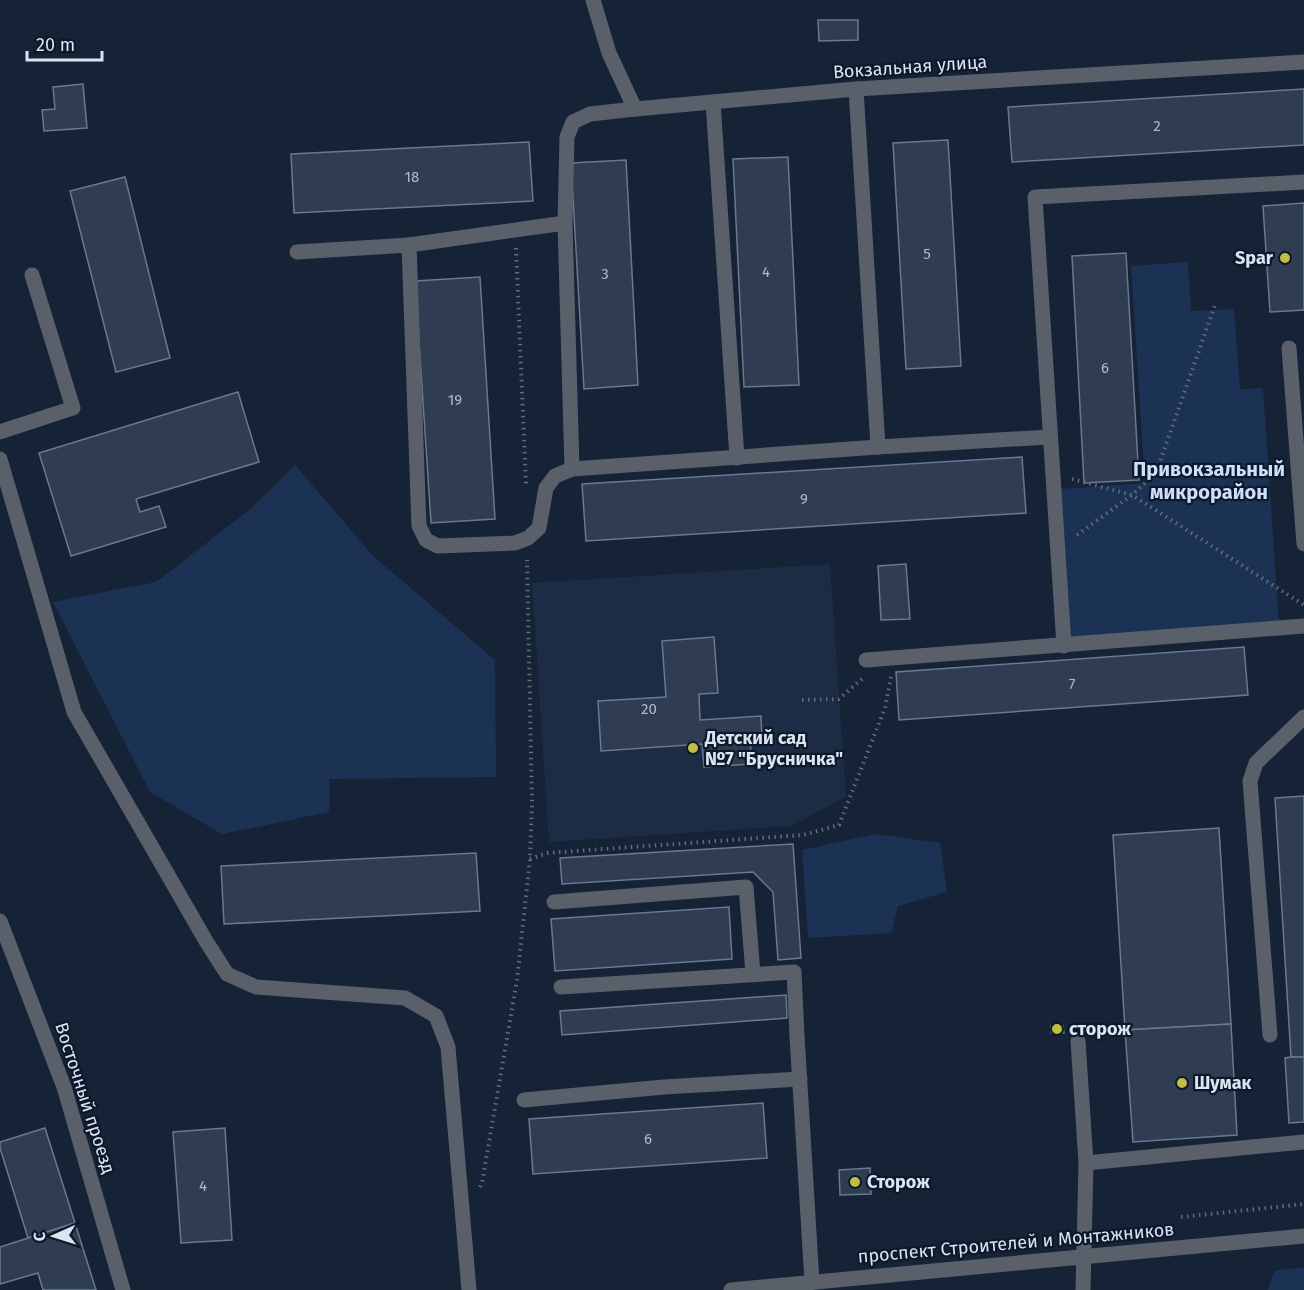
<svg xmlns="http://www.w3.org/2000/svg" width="1304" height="1290" viewBox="0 0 1304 1290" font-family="'Fira Sans',sans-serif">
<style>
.built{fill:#1b2c44}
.green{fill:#1c3254}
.building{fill:#2f3c51;stroke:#6a7990;stroke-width:1.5}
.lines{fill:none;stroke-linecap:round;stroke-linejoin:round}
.path{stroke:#626d7e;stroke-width:4;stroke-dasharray:1.5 4.5;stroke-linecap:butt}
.service{stroke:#59606a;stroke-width:15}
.minor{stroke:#59606a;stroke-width:15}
.tertiary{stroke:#59606a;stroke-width:15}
.poi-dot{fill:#c0be41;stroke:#0d192b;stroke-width:2}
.labels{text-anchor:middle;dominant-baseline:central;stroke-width:4.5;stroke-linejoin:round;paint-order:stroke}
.number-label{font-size:15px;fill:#b0bac9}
.street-label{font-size:18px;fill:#dbe4f1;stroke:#0d192b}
.poi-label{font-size:18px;font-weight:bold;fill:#dbe4f1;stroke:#0d192b;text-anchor:start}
.neighbourhood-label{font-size:20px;font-weight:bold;fill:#cedff9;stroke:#0d192b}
</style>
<rect width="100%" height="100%" fill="#162235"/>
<!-- built -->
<polygon class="built" points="830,564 846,797 791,826 549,842 532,583"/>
<!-- green -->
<g class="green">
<polygon points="1188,262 1191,311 1234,309 1240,389 1263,388 1279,624 1070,638 1060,489 1145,483 1131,266"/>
<polygon points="295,465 373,556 495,660 496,777 329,779 329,812 222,834 150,792 53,602 156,582 249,510"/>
<polygon points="875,834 940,843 947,892 898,906 891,933 808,938 802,850"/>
<polygon points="1304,1267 1304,1290 1268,1290 1274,1271"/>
</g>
<!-- building -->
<g class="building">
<polygon points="818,20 858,20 858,40 819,41"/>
<polygon points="83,84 87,128 44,131 42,110 55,109 53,87"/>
<polygon points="1304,89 1304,145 1012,162 1008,107"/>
<polygon points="948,140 961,366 906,369 893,143"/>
<polygon points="529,142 533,201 294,213 291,154"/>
<polygon points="788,157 799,385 744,387 733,159"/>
<polygon points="626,160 638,385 584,389 571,163"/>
<polygon points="125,177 170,358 116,372 70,191"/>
<polygon points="1304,203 1304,310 1270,312 1263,206"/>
<polygon points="1126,253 1139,480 1084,483 1072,256"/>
<polygon points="480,277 495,519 431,523 415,281"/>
<polygon points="238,392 259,462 136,499 140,512 159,506 166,527 71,556 39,453"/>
<polygon points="1022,457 1026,513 586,541 582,484"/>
<polygon points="906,564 910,619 881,620 878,566"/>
<polygon points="714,637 718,693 699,694 700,720 761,716 762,739 750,740 752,764 704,767 702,744 601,751 598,701 666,697 662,641"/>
<polygon points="1244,647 1248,695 899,720 896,672"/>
<polygon points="1304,796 1304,1057 1291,1057 1275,798"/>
<polygon points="1219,828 1231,1024 1125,1030 1113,835"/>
<polygon points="793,844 801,958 778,960 773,892 753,872 562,884 560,858"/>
<polygon points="476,853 480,911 224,924 221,866"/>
<polygon points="729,907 732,959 555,971 551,919"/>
<polygon points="786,995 787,1018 562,1035 560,1011"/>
<polygon points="1231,1024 1237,1135 1133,1142 1125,1030"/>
<polygon points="1051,1026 1063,1026 1064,1033 1051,1033"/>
<polygon points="1291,1057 1304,1057 1304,1122 1289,1123 1285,1058"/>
<polygon points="763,1103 767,1158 533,1174 529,1119"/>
<polygon points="45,1128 75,1223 28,1238 0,1148 0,1142"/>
<polygon points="225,1128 232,1240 181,1243 173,1132"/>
<polygon points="870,1168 871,1194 840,1195 839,1170"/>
<polygon points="75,1223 96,1290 43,1290 38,1273 0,1284 0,1247"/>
</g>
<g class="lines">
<!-- path -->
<g class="path">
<polyline points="516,248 526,484"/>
<polyline points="1072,479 1132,495 1304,605"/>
<polyline points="1077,535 1132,495 1156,473 1215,305"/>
<polyline points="802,700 839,699 863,678"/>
<polyline points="530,859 547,853 803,835 839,825 885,708 891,677"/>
<polyline points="480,1187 482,1183 517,980 530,859 532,803 527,560"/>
<polyline points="1181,1217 1304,1204"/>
</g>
<!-- service -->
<g class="service">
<polyline points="856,89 878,447"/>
<polyline points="713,102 737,458"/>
<polyline points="565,223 409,245 419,526 426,540 438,546 515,543 528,538 539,528 546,488 555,476 572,469"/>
<polyline points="297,252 409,245"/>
<polyline points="1289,348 1304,544"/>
<polyline points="0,432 73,408 32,275"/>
<polyline points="1050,437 878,447 572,469 565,223 567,137 573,122 590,114 635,109 856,89 1304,62"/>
<polyline points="0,459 74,712 206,941 227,974 256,987 405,998 436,1016 448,1047 469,1290"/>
<polyline points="1064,646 1035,197 1304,182"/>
<polyline points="866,660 1304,626"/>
<polyline points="554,902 746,887 753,974"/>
<polyline points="0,921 64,1087 123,1290"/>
<polyline points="561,987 794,972 797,1036"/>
<polyline points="1270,1035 1250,781 1256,763 1304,717"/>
<polyline points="1078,1041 1086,1163 1083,1290"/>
<polyline points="524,1100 664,1087 800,1079"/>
<polyline points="1086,1163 1304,1142"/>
</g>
<!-- minor -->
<g class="minor">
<polyline points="593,0 609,53 635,109"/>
<polyline points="797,1036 812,1282"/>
</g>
<!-- tertiary -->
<polyline class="tertiary" points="731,1290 1304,1236"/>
</g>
<!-- markers -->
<g class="poi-dot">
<circle cx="1285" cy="258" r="6"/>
<circle cx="693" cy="748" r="6"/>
<circle cx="1057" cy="1029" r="6"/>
<circle cx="1182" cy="1083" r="6"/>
<circle cx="855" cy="1182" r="6"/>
</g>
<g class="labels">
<!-- number labels -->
<g class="number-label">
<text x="1157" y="126">2</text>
<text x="412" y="177">18</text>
<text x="927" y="254">5</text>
<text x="766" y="272">4</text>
<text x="605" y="274">3</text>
<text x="1105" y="368">6</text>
<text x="455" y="400">19</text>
<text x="804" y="499">9</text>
<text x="1072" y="684">7</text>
<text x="649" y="709">20</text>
<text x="648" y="1139">6</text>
<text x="203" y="1186">4</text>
</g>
<!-- street labels -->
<g class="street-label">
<text transform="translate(910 67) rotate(-4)">Вокзальная улица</text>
<text transform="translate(85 1098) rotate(72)">Восточный проезд</text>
<text transform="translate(1016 1243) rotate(-5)">проспект Строителей и Монтажников</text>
</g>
<!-- poi labels -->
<g class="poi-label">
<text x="1273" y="258" text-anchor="end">Spar</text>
<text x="705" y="738">Детский сад<tspan x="705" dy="21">№7 "Брусничка"</tspan></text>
<text x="1069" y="1029">сторож</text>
<text x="1194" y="1083">Шумак</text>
<text x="867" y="1182">Сторож</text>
</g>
<!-- neighbourhood labels -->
<g class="neighbourhood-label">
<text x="1209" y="469">Привокзальный<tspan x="1209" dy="23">микрорайон</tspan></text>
</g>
</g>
<!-- north arrow -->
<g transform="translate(54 1236) rotate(267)" stroke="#0d192b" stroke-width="4.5" paint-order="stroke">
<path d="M0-4.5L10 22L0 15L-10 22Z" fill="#dbe4f1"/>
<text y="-9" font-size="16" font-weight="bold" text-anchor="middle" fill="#dbe4f1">С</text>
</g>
<!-- scale -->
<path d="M27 51v9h75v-9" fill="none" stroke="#dbe4f1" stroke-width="3"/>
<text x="36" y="51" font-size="18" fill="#dbe4f1" stroke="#0d192b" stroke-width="4.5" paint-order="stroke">20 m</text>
</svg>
